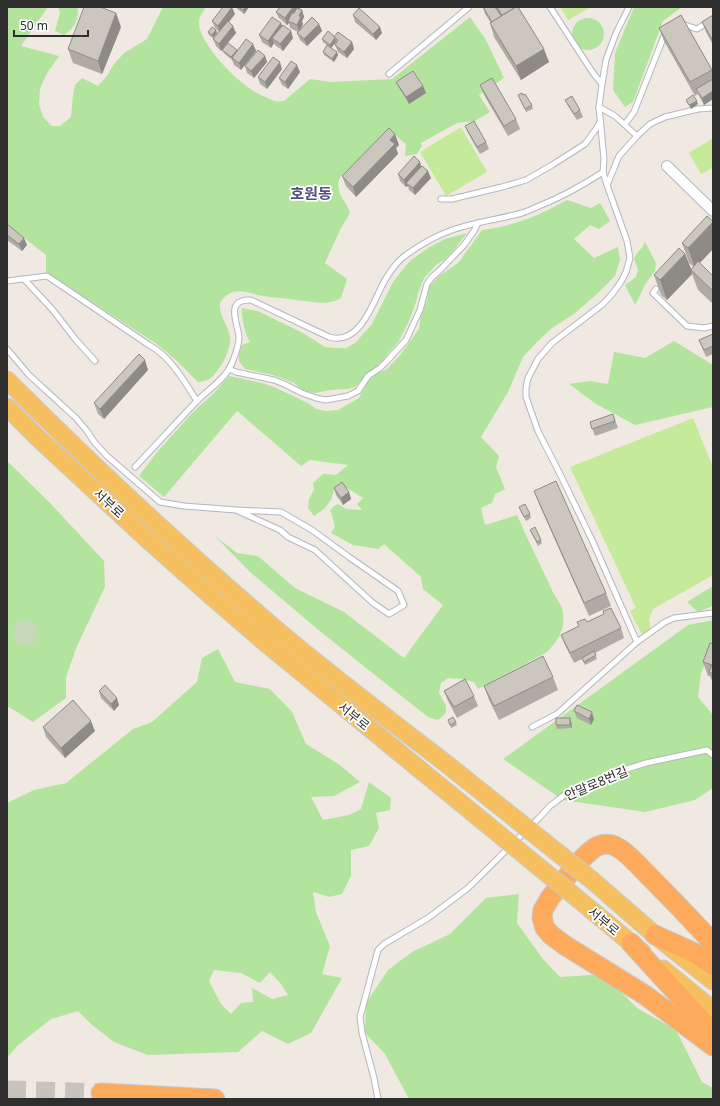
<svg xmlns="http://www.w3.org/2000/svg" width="720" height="1106" viewBox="0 0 720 1106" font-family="'Noto Sans','Noto Sans KR',sans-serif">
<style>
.green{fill:#b3e49e;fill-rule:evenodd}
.cemetery{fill:#c6d8b8}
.pitch{fill:#c5eb9a}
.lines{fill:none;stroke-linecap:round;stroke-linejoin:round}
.motorway-tunnel{stroke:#c8c4bd;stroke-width:19;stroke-dasharray:19 10;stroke-linecap:butt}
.service-casing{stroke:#b4b6c1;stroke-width:7}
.minor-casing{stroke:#b4b6c1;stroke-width:12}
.trunk-casing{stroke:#c9c9c9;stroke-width:19}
.motorway-casing{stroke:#c9c9c9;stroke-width:21}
.service{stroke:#fff;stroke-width:5}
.minor{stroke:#fff;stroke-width:10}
.trunk{stroke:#f6c060;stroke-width:17}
.motorway{stroke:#fdaa5d;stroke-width:19}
.trunk-bridge-casing{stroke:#c9c9c9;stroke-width:19;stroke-linecap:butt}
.trunk-bridge{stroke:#f6c060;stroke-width:17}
.wall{fill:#afaba4}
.shaded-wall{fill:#8e8b86}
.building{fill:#cbc7bf;stroke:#8e8b86}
.labels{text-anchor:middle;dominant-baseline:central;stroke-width:3.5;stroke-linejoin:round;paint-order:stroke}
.street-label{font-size:13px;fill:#2e2e2e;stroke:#fff}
.quarter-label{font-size:15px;font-weight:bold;fill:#4d547f;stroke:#fff}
</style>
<rect width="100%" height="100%" fill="#efe9e1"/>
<!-- green -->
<g class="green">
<path d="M 7,7 L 48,7 L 21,46 L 59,56 L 46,75 L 40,89 L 39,104 L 43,117 L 52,126 L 60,126 L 71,117 L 73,95 L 75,85 L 82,78 L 98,86 L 107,76 L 114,64 L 124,53 L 147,39 L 163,7 L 206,7 C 204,11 199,16 199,21 C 197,41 235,80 252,90 C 258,94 269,99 275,101 C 278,102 281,101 284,101 L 310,79 L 331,82 L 392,79 L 470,17 L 486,40 L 504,78 L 479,95 L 490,112 L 475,121 L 457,123 L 421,143 L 422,146 L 417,154 L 405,156 L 406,144 L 389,130 L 340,177 C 334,194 346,199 350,213 L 340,230 L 325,263 L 347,279 L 341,298 C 339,299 337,300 335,301 C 324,305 308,301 296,300 C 285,298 274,298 263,296 C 251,294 238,287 227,295 C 224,297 221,300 220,304 C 219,315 228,326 230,336 C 232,348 221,369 212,377 C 208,381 203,381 198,382 L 177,361 L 158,345 L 46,272 L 46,255 L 9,226 L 7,222 Z"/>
<path d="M 58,7 L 78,7 C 78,20 76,27 64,35 L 55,31 L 60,13 Z"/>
<polygon points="634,7 682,7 663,21 633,102 625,107 613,90 615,53"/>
<circle cx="588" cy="34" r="16"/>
<path d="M 567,200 C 575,202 583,206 591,208 L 600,203 L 610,221 L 599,229 L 590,225 L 574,239 L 594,258 L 618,247 L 620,260 L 615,276 L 598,293 L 574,314 L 552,328 L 537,342 L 523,357 L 508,392 L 481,437 L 499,456 L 496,467 L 505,489 L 495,494 L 492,503 L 481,508 L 485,525 L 517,515 C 528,540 540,565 552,590 C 554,596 560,602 562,608 C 567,627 559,640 547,652 L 478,689 L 474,682 L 463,679 L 448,678 L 441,683 L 439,693 L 446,706 L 446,713 L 438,720 L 428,717 L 385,683 L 321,632 L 251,573 L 215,536 L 237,553 L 258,556 L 295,588 L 344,612 L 404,658 L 443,605 L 423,589 L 421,577 L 384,544 L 378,549 L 353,545 L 331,533 L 335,527 L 332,515 L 330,511 L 334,506 L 338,504 L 346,509 L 362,510 L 357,504 L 363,498 L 339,483 L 334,490 L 331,500 L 324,509 L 314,516 L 308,508 L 309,499 L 314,490 L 313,483 L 323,474 L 336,475 L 348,465 L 310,460 L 301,466 L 237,411 L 164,497 L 139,476 L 157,452 L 194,411 L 214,393 L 229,376 L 262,383 L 274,387 L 308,403 L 316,409 L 326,411 L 338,410 L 359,398 L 367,382 L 378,373 L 387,369 L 400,355 L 419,329 L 421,316 L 427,300 L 429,287 L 438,277 L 459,262 L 482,230 C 513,226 539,216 567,200 Z"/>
<path d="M 467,233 L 453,251 L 444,260 L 436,265 L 424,278 L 418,293 L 416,302 L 409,321 L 399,341 L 382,361 L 371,371 L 355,387 L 348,389 L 331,390 L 315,393 L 304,391 L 294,383 L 273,375 L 245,369 L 239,361 L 239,355 L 242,345 L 250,342 C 245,335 241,317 242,308 L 258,311 L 303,333 L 325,347 L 336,348 L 346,348 L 355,343 L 372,324 L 393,282 L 400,273 L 411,260 L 428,248 L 445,239 Z"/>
<path d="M 645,242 L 656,263 L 655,271 L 646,283 L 635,305 L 625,285 L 636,277 L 638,270 L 634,259 C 637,251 642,250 645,242 Z"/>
<polygon points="674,341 713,365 713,407 635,425 596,404 569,384 590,381 608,384 614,352 645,358"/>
<polygon points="7,461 50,503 104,561 105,587 77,646 66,677 66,698 33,722 7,706"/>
<polygon points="713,586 713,606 698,612 687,602"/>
<polygon points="713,620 713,647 701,673 698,697 713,715 713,788 695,800 645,812 563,800 503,759 688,625"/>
<path d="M 218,649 L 235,682 L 270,689 L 292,712 L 306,744 L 340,765 L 360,782 L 334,796 L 311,797 L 323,820 L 349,815 L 361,809 L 369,782 L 391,798 L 390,810 L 376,813 L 379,828 L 369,846 L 351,850 L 351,876 L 342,894 L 329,897 L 313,892 L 316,912 L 330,946 L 322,974 L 342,978 L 311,1033 L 288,1044 L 262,1031 L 238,1052 L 148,1055 L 114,1042 L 91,1024 L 78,1011 L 51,1019 L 17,1046 L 7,1058 L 7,803 L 34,790 L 66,783 L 133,729 L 152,722 L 197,682 L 202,658 ZM 214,970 L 241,973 L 260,983 L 270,972 L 281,984 L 288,995 L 272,999 L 252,988 L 253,1002 L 241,1003 L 231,1014 L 221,1004 L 209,981 Z"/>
<polygon points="519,894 517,923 543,959 560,977 603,974 637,1008 676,1030 702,1082 713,1088 713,1099 409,1099 385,1054 365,1033 366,1003 388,970 412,952 450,934 486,898"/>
</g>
<!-- cemetery -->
<circle class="cemetery" cx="26" cy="633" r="13"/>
<!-- pitch -->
<g class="pitch">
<polygon points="560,7 591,7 568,20"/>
<polygon points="461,127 487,172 446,196 420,152"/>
<polygon points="713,138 713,168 701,174 689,153"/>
<polygon points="693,418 713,467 713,575 653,609 649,620 651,630 642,635 630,611 636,608 570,467"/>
</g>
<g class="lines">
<!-- motorway-tunnel -->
<polyline class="motorway-tunnel" points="7,1090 101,1093"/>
<defs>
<g id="service">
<polyline points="550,7 593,73 602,84"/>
<polyline points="629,7 616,33 606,60 602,84 599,107 604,159 603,172 607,185 627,241 630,258 626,272 621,282 612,294 603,304 552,343 538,359 528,378 526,388 526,397 538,431 559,472 592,540 637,642"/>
<polyline points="681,25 682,24 697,29 713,19"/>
<polyline points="389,74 469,7"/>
<polyline points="599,107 615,116 637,136"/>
<polyline points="625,124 634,112 664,36 667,34"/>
<polyline points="607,185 619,156 637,136 650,124 665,117 698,109 713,108"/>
<polyline points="441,199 452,199 502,187 526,180 552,165 585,144 596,129 600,122"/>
<polyline points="24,279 52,309 76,340 95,361"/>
<path d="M 7,281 L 47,276 L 149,345 C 171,357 184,381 197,401"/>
<polyline points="656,289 653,293 687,326 704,328 713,326"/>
<polyline points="7,349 29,375 76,418 87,431 95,443 107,456 160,502 184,506 236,510 280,530 288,537 315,550 373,603 389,614 404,605 398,591 349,557 312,530 281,512 236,510"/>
<polyline points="229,369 236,372 274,380 284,384 302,393 316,398 326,400 348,396 358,391 368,376 380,368 387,361 406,340 420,310 427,284 432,277 439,271 464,245 474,231 478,223"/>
<path d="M 135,467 C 155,446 175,424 196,402 C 206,391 224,380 230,367 C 234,360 239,345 239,337 C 238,323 224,299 251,300 L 329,337 C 361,346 373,301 385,280 C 391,270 397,261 406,255 C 421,244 437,235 455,229 C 477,222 500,219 522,213 C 528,211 534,208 539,206 C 562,197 583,185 603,172"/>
<polyline points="532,727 557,714 637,642 665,622 674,618 713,613"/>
<polyline points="378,1099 374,1078 362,1033 360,1017 378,950 384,944 428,918 468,888 539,818 550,806 567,793 604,781 617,772 646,763 707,750 713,755"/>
</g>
<polyline id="minor" points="667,166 713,211"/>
<g id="trunk">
<path d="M 7,380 C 94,467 184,551 278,631 C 335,679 395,724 453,769"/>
<polyline points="7,407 37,437 147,539 211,596 268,645 440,786"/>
<polyline points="593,881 655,935 713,981"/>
<polyline points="578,899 642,952"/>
<polyline points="663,969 713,1010"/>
</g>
<g id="motorway">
<polyline points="655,935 697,954 713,966"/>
<polyline points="631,943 713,1033"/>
<path d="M 713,943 C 690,918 667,894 643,870 C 635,862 626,851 615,846 C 610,844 603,844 598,846 C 585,851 560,886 550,898 L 543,910 L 542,918 L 545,928 L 551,935 L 566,946 L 645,995 L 713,1046"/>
<polyline points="101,1093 215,1099"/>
</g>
</defs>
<!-- service casing -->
<use href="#service" class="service-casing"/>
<!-- minor casing -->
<use href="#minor" class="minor-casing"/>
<!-- trunk casing -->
<use href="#trunk" class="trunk-casing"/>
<!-- motorway casing -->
<use href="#motorway" class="motorway-casing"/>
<!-- service -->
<use href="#service" class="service"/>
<!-- minor -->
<use href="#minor" class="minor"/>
<!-- trunk -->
<use href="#trunk" class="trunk"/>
<!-- motorway -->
<use href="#motorway" class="motorway"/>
<defs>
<g id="trunk-bridge">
<polyline points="453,769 593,881"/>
<polyline points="440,786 578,899"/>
</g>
</defs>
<!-- trunk-bridge casing -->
<use href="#trunk-bridge" class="trunk-bridge-casing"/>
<!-- trunk-bridge -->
<use href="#trunk-bridge" class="trunk-bridge"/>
</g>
<!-- wall -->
<g class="wall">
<polygon points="235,7 249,7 244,14"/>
<polygon points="483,7 518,7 549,62 521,80 494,37 490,23 491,23 485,14"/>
<polygon points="300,8 299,9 302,10 304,17 302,21 303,24 301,29 319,24 322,31 307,46 300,40 297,33 298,32 290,28 289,23 287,25 279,18 276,12"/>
<polygon points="235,14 229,22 236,33 221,51 216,46 213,39 219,32 215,28 212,21"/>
<polygon points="353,15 382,33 376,40 355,22"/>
<polygon points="713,15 713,45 706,32 702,22"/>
<polygon points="282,26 293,38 283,51 275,45 274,43 271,48 262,42 259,35"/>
<polygon points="121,27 102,74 73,63 68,49"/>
<polygon points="659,28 712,70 713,73 713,99 704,105 698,94 695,96 664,41"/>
<polygon points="216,30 217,33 213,38 209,35 208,32"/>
<polygon points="334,36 352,42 354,49 347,58 338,52 335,45 336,43 336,42 331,48 338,55 334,62 324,55 323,52 327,45 323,42 322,39"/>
<polygon points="253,44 256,51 241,70 234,65 232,60 224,53 222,50 237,51"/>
<polygon points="265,56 267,62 254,78 247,73 245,66"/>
<polygon points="282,69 267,89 260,84 258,77"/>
<polygon points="300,72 288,89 282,85 279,78"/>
<polygon points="396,82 423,86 426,93 409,104 399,88"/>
<polygon points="480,85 516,119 520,129 508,136 484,95"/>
<polygon points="518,95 523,95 532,105 533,109 526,112"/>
<polygon points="565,100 580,110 583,117 577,120 568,106"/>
<polygon points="465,126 486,142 489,149 480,154 468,133"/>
<polygon points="399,145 396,148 398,154 356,197 346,186 342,176"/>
<polygon points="422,166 431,178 415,195 409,190 408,186 406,187 400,181 398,174"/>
<polygon points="7,224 27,245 22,251 7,240"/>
<polygon points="682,243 713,249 700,263 713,276 713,304 698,290 692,274 667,300 661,295 654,275 685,254 691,270 694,267 689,263"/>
<polygon points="713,334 713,354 706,357 699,340"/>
<polygon points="148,370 104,419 98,414 94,403"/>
<polygon points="613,414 618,428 595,436 590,422"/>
<polygon points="334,488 349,492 351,499 343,505 336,495"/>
<polygon points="534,491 606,593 611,606 589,616 539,504"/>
<polygon points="519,507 530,514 531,518 526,521"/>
<polygon points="530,530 541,540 542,543 538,546"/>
<polygon points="577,622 587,622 621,628 624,638 595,653 597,659 585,665 582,659 574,663 565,645 561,635 579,626"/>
<polygon points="713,644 713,683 710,676 708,676 703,662"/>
<polygon points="553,677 558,690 499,720 489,700 484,686"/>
<polygon points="99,691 119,705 114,711 101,698"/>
<polygon points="444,691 474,696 478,706 457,718 448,701"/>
<polygon points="574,711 594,719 591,725 577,718"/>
<polygon points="448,720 456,722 457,725 451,728"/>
<polygon points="571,721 572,728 557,729 556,725"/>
<polygon points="43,727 95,731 65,758 46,737"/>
</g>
<!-- shaded-wall -->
<g class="shaded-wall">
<polygon points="232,7 235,14 220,33 218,26"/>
<polygon points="245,7 249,7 244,14 243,10"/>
<polygon points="293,7 300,7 300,8 290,22 288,21 289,23 287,25 285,18"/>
<polygon points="302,10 304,17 302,21 303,24 299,32 297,25 299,16"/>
<polygon points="116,13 121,27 102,74 98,61"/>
<polygon points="281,23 284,30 272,38 274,43 271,48 268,41"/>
<polygon points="319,24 322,31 307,46 304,39"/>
<polygon points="233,26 236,33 221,51 219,44"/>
<polygon points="380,27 382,33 376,40 373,34"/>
<polygon points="216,30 217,33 213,38 212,35"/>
<polygon points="291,31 293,38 283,51 280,44"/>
<polygon points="335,38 336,42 331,48 330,45"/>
<polygon points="352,42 354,49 347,58 344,52"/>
<polygon points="253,44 256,51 241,70 239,63"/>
<polygon points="544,49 549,62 521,80 516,66"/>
<polygon points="337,52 338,55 334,62 332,59"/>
<polygon points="265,56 267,62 254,78 251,71"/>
<polygon points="280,62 282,69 267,89 265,82"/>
<polygon points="297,65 300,72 288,89 285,82"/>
<polygon points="423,86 426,93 409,104 406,97"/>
<polygon points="713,91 713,99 704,105 702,98"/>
<polygon points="697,101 698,104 691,109 689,105"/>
<polygon points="395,134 399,145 396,148 398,154 356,197 353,187 390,140"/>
<polygon points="420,162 422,169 406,183 408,186 406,187 404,180"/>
<polygon points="428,171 431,178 415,195 413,188"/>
<polygon points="713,222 713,249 695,268 688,248"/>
<polygon points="24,238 27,245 22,251 19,244"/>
<polygon points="685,254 692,271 691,270 692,274 667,300 660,280"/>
<polygon points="145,360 148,370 104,419 100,409"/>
<polygon points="349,492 351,499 343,505 341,498"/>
<polygon points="117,698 119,705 114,711 111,704"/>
<polygon points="592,712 594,719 591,725 589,719"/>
<polygon points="570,718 571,721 572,728 570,725"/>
<polygon points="91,721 95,731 65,758 61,748"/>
</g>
<!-- building -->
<g class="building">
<polygon points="84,7 100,7 116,13 98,61 68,49"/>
<polygon points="223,7 232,7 218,26 212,21"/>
<polygon points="238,7 245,7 243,10"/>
<polygon points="280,7 293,7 285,18 276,12"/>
<polygon points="483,7 495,7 501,16 492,22"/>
<polygon points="497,7 516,7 502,15"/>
<polygon points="516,7 518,7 544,49 516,66 490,23"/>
<polygon points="297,8 302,10 299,16 301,17 297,25 288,21 292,13 294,13"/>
<polygon points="359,8 380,27 373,34 353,15"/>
<polygon points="681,15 712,70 690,82 659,28"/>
<polygon points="713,15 713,41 702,22"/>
<polygon points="272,17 281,23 268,41 259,35"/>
<polygon points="312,17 319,24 304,39 297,33"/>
<polygon points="228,21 233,26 219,44 213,39"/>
<polygon points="283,25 291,31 280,44 272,38"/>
<polygon points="212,27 216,30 212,35 208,32"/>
<polygon points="328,31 334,36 334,37 335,38 330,45 322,39"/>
<polygon points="338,32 352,42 344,52 335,45 338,40 334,37"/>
<polygon points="246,39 253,44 239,63 232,58"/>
<polygon points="228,43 237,50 231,57 222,50"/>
<polygon points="327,45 337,52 332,59 323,52"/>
<polygon points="258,50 265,56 251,71 245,66"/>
<polygon points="273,57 280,62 265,82 258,77"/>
<polygon points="291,61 297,65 285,82 279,78"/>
<polygon points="413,71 423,86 406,97 396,82"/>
<polygon points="492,78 516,119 504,126 480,85"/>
<polygon points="713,79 713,91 702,98 696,89"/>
<polygon points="522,93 523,95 525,94 532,105 525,109 518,95"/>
<polygon points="693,95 697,101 689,105 686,100"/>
<polygon points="572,96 580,110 574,114 565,100"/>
<polygon points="474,121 486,142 477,147 465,126"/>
<polygon points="389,128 395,134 390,140 395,144 353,187 342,176"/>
<polygon points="414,156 420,162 404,180 398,174"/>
<polygon points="422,166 428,171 413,188 406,183"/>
<polygon points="707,216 713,221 713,222 688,248 682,243"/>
<polygon points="7,224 24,238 19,244 7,235"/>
<polygon points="679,248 685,254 660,280 654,275"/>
<polygon points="698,261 713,276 713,291 691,270"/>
<polygon points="713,334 713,346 704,350 699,340"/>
<polygon points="139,354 145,360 100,409 94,403"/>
<polygon points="613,414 615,421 592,429 590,422"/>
<polygon points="556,481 606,593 584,603 534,491"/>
<polygon points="342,482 349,492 341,498 334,488"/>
<polygon points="525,504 530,514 524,517 519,507"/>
<polygon points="535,527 541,540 537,542 530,530"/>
<polygon points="611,608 621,628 570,653 561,635 579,626 577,622 585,619 587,622 604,614 603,611"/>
<polygon points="710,643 713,644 713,674 709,672 712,665 703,662"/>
<polygon points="594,651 596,655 584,662 582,658"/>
<polygon points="543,656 553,677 494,706 484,686"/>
<polygon points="465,679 474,696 454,707 444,691"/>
<polygon points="105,685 117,698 111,704 99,691"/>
<polygon points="73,700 91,721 61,748 43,727"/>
<polygon points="577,705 592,712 589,719 574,711"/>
<polygon points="453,717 456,722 450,725 448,720"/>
<rect x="556" y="718" width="14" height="7"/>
</g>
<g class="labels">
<!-- street labels -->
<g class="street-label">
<text transform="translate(109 503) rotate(43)">서부로</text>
<text transform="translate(354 716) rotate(39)">서부로</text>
<text transform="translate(596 783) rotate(-23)">안말로8번길</text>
<text transform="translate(604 921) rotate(40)">서부로</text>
</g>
<!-- quarter labels -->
<g class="quarter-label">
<text x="311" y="193">호원동</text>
</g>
</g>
<!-- border -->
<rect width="720" height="1106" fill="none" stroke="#2e2e2e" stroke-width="16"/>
<!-- scale -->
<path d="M14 30v6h74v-6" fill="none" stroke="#2e2e2e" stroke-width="2"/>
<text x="20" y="30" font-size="12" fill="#2e2e2e" stroke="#ffffff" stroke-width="3" paint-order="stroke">50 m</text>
</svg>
